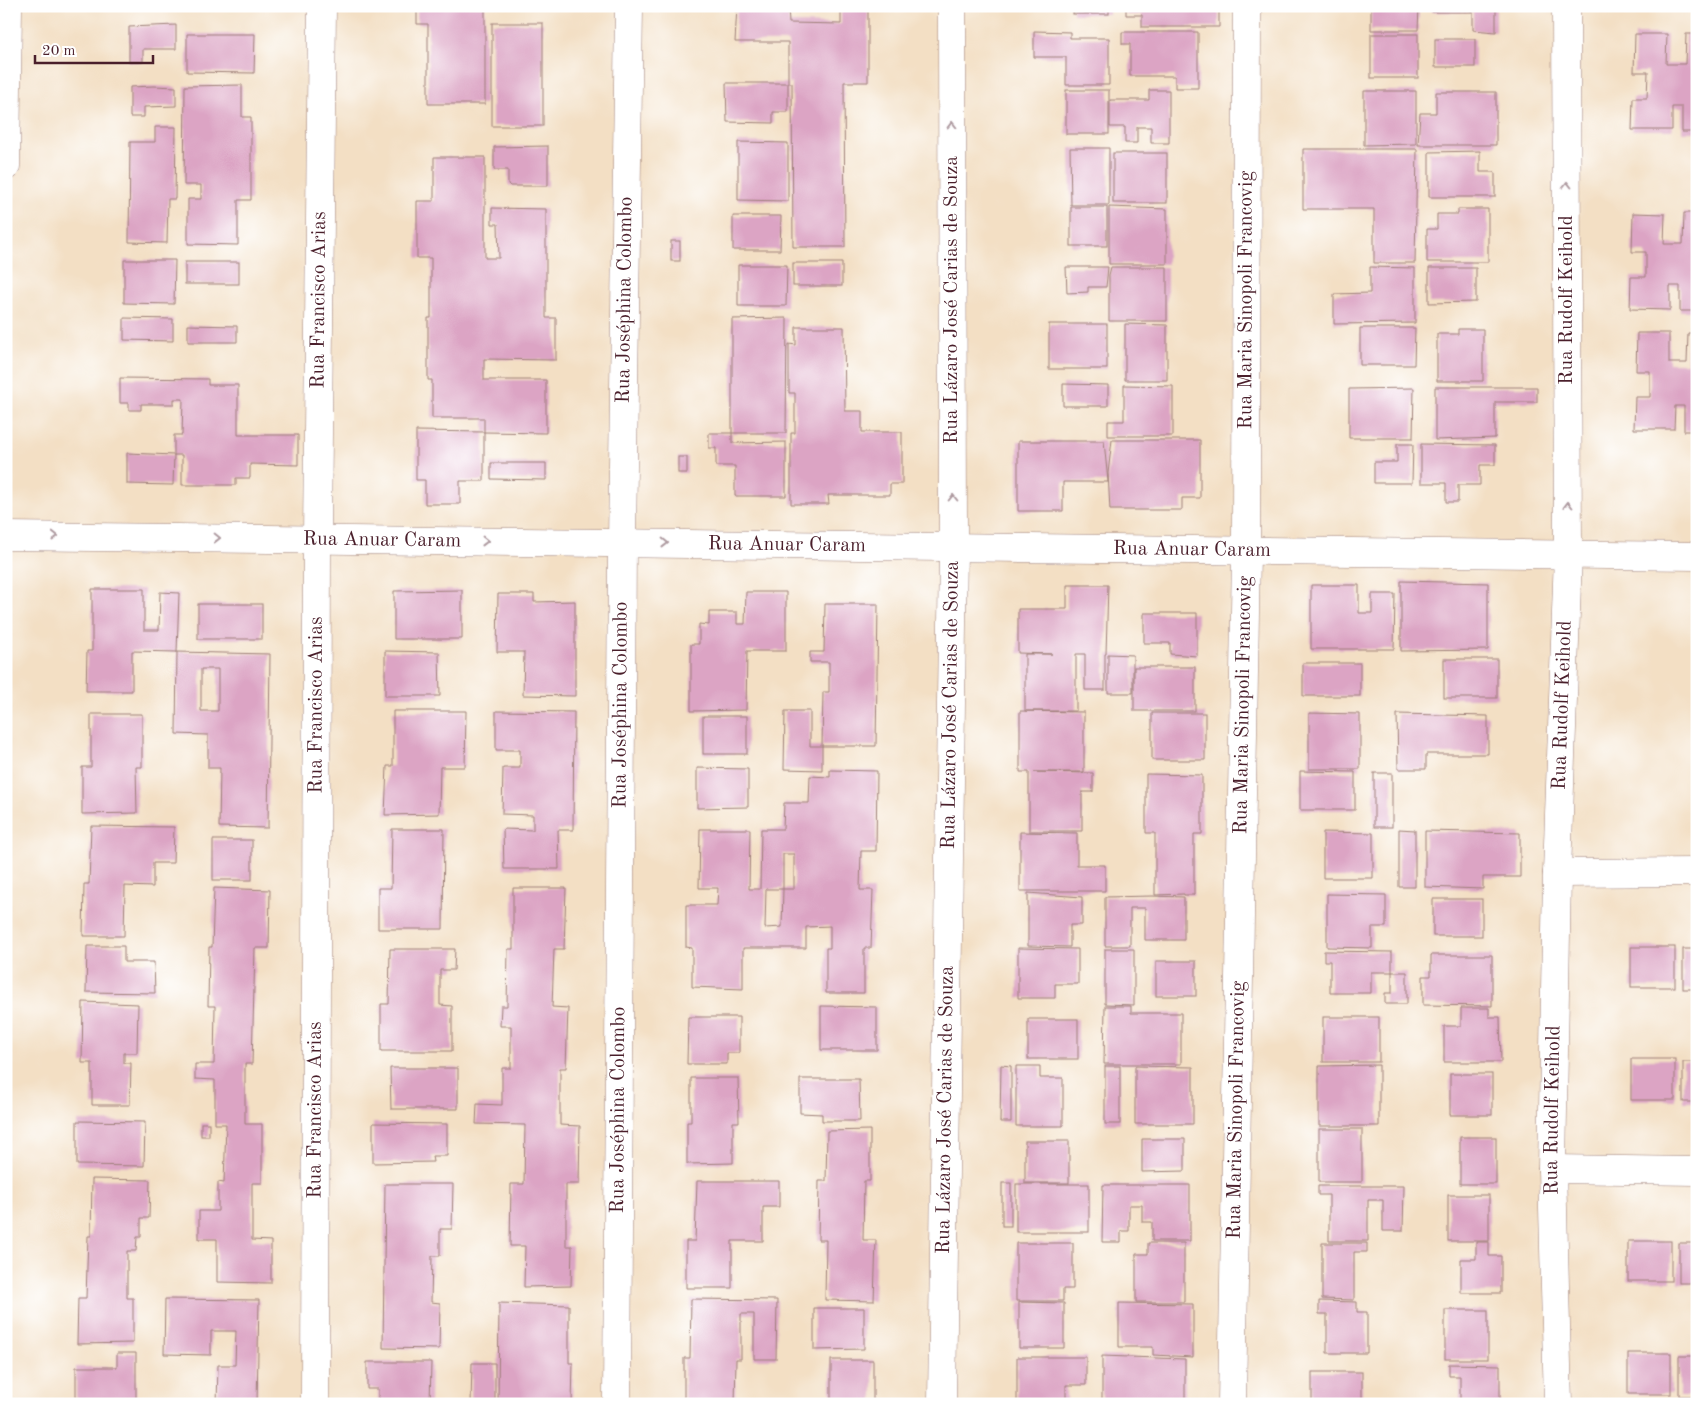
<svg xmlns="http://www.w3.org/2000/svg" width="1703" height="1410" viewBox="0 0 1703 1410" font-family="'Old Standard TT',serif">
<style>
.building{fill:#dca4c4;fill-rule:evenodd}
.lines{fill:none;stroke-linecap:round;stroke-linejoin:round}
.street-casing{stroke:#9e7f78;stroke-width:29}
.street{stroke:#fff;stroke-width:28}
.oneway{stroke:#ae9aa0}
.labels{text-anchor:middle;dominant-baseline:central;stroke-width:4;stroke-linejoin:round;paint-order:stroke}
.street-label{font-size:20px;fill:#4a1f2b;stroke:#fff}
</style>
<rect width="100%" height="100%" fill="#fff"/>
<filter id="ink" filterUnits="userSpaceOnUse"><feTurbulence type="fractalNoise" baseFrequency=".02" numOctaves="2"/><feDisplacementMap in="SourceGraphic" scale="10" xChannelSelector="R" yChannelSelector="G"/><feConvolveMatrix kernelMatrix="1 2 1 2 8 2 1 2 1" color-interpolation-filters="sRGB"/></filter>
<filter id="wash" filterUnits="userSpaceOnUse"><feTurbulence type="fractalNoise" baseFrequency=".0096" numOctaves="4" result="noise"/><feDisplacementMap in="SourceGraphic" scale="20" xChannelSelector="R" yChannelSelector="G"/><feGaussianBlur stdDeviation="1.12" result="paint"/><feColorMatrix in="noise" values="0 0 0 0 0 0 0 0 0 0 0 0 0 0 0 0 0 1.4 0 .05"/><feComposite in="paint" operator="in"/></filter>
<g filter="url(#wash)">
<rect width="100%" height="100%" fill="#f3dfc4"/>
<g id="blocks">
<!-- building -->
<g class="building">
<polygon points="417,6 485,6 485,104 428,104 428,24 417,24"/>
<polygon points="737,6 788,6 789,23 841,24 841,10 792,10 792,6 868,6 868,82 844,82 845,247 793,247 792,83 788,83 788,42 735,42"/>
<rect x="1073" y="6" width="36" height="8"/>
<polygon points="1126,6 1219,7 1219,27 1142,27 1142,15 1126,15"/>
<polygon points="1371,6 1419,6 1418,30 1371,30"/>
<polygon points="1432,6 1496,6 1496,32 1473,30 1473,12 1432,12"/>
<rect x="492" y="23" width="51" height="103"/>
<polygon points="176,25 176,49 143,49 143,62 129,62 129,27"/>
<polygon points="1034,31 1070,32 1070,38 1109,38 1109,85 1066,85 1066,57 1034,57"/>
<polygon points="1122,32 1198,32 1198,88 1175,88 1175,76 1130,76 1130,44 1122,44"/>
<polygon points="187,34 255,34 254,73 187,72"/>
<rect x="1371" y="34" width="47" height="44"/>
<polygon points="1635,34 1667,34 1666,64 1685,64 1686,34 1697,34 1697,132 1682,132 1682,107 1672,107 1672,130 1632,130 1633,98 1647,98 1648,72 1634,72"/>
<rect x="1435" y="39" width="40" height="28"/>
<polygon points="726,83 788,83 788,112 773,112 773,123 727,122"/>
<polygon points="242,85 242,117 251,117 251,200 238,200 238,245 188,244 188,199 201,199 201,185 184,185 185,86"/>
<polygon points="154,86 176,87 176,106 144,107 144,117 130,117 130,87"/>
<rect x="1066" y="90" width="43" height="44"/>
<polygon points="1149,90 1169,90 1169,143 1151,143 1151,127 1137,127 1137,143 1125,143 1125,127 1110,127 1110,100 1149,100"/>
<polygon points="1364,91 1416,91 1416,144 1364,145"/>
<polygon points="1436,92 1496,92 1496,145 1418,145 1420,113 1436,113"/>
<polygon points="155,127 176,127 175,199 168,199 167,243 129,242 130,142 155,142"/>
<polygon points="738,142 788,143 788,201 738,200"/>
<polygon points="548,146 548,186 510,186 508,184 508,170 494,170 494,147"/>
<polygon points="1070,148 1109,148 1109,205 1071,205"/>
<polygon points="1303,149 1417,149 1415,263 1374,263 1374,209 1303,209"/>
<polygon points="1480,151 1480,172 1495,172 1495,197 1429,197 1429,152"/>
<rect x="1113" y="153" width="54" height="50"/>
<polygon points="434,157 485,157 485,258 499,258 498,224 492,224 492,208 546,209 546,318 556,318 556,360 484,359 484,380 546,380 546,433 484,432 484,418 432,418 432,380 428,380 428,318 431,318 431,258 417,258 417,201 434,201"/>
<rect x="1071" y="207" width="36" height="39"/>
<polygon points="1109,207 1167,209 1167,264 1109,264"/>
<polygon points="1458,209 1488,209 1488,262 1427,262 1427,229 1437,229 1437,214 1458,214"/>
<polygon points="1633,213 1665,214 1664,244 1683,244 1684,213 1697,213 1697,311 1680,311 1680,286 1670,286 1670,310 1630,309 1631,277 1646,277 1646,252 1632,252"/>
<polygon points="733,216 781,216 780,250 733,250"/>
<rect x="671" y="241" width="9" height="20"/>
<polygon points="124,260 175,260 174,304 124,303"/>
<rect x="185" y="262" width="54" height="22"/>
<rect x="793" y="263" width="49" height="23"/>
<polygon points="738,265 787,265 786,306 738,306"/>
<polygon points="1066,267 1108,267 1106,287 1088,287 1088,292 1067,293"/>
<polygon points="1111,267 1167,267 1167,321 1109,321 1109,275"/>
<polygon points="1370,267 1415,268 1415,323 1334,324 1334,294 1370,293"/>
<polygon points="1429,268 1476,268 1476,302 1429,303"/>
<polygon points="124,318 173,319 173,341 124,340"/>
<polygon points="787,318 786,433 732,433 732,319"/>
<rect x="1049" y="324" width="58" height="45"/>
<polygon points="1125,324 1167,325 1167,380 1125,380"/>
<polygon points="188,325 237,326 237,342 188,342"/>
<polygon points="796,327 844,327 845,411 862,411 862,432 902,432 902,484 890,484 890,495 828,495 829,504 791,504 791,433 795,433 795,393 789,393 789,344 796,345"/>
<polygon points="1360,328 1415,328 1414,365 1360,365"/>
<polygon points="1458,329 1483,329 1483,381 1437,381 1437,334 1458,334"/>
<polygon points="1637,333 1669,333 1669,363 1687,363 1688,333 1697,333 1697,431 1684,431 1684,406 1675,406 1674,429 1634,429 1635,397 1650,397 1650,371 1636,371"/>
<polygon points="120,378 208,379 208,385 238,385 238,435 298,435 298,465 250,464 250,478 236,478 236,485 182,485 182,455 174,455 174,435 182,435 183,399 174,399 174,404 141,404 141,410 129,410 129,403 120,403"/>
<polygon points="1063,384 1108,385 1108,406 1063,406"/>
<polygon points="1124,385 1173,386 1173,436 1108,436 1108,421 1124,421"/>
<polygon points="1435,387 1537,387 1537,402 1495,402 1495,438 1435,440"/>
<polygon points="1414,388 1413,438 1349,438 1349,389"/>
<polygon points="416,431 484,432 484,481 460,481 460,504 425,504 425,480 416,480"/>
<polygon points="709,433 732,433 732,443 786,442 786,496 735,496 735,466 716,466 716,448 709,448"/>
<polygon points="1112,440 1200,440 1200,498 1182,498 1182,510 1110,510 1108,473"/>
<polygon points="1018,441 1104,441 1108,482 1063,482 1063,511 1018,511"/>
<polygon points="1397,444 1413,444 1412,483 1374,483 1374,462 1397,462"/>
<polygon points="1421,444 1495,445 1495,465 1480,465 1480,485 1458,485 1458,502 1446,502 1446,483 1421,483"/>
<polygon points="127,453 174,455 173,485 127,484"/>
<rect x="678" y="457" width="9" height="16"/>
<polygon points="491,463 546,463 546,480 491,479"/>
<polygon points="1401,581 1488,583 1488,650 1401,651"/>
<polygon points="1067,585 1108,585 1106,654 1105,654 1105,690 1085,690 1085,654 1076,654 1076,711 1025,711 1025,654 1052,654 1018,653 1018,609 1067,609"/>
<polygon points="1311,585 1359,585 1359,613 1372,613 1372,594 1395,594 1394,649 1311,649"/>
<path d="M 92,589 L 144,589 L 144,630 L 159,630 L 160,592 L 179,593 L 177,652 L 270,654 L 268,828 L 219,827 L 220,768 L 208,768 L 208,735 L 176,734 L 177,652 L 132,651 L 132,691 L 86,691 L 87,651 L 92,651 ZM 201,669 L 218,669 L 218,711 L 201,711 Z"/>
<polygon points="462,590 462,639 394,639 394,591"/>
<polygon points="746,592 786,592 786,651 747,651 746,710 691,711 691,644 699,644 699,624 709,625 709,612 737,612 737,624 745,624"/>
<polygon points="498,594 534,594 534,602 575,601 575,696 523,695 524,652 497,652"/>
<rect x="198" y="604" width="64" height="35"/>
<polygon points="825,604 878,604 876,746 822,746 822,770 784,769 785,711 810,711 810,746 822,746 823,692 829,692 829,662 810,662 810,652 824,652"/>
<polygon points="1144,613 1197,613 1197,656 1170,654 1170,643 1144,643"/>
<polygon points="385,651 439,652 440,696 385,696"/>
<polygon points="1108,654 1133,655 1133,693 1108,693"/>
<rect x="1444" y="659" width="53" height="39"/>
<rect x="1303" y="663" width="57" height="33"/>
<rect x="1134" y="667" width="61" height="44"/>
<polygon points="393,711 466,711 465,767 440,767 439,814 385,815 387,766 393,766"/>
<polygon points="496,711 574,712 573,830 558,830 559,869 504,869 503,829 533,830 533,815 502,814 503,768 520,768 520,750 496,750"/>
<polygon points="1020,711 1084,712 1084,772 1034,772 1093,773 1093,792 1082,792 1082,831 1029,831 1029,772 1020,772"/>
<rect x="1152" y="713" width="53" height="47"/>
<polygon points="1309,713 1360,714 1360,769 1309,769"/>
<polygon points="91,714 142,714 142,767 136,767 137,813 82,814 82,767 91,767"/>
<polygon points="1397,714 1488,716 1488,754 1426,754 1426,769 1398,769"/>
<rect x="703" y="716" width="44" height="38"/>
<polygon points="697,768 748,769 748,807 697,808"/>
<path d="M 830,770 L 877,771 L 876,851 L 861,851 L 860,890 L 873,890 L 871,948 L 864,948 L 864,993 L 826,993 L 826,948 L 830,948 L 830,926 L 806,927 L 806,948 L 743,948 L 743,989 L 692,987 L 692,948 L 686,947 L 686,905 L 717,905 L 718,888 L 699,888 L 700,829 L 750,829 L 749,889 L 760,889 L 761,829 L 783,829 L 784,803 L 809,803 L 810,776 L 830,777 ZM 783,854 L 794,854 L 794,889 L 783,889 ZM 766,889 L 783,889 L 782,927 L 765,928 Z"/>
<polygon points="1300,771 1355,772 1355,810 1300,810"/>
<rect x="1374" y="773" width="18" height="54"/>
<polygon points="1146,774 1202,775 1202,834 1194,834 1194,895 1184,895 1184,894 1155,895 1155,833 1146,833"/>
<polygon points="91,826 174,827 173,863 153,863 153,887 125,886 124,936 83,936 84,884 89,884"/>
<polygon points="392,829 444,829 443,929 378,929 378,888 391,888"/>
<polygon points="1399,829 1415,830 1415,887 1399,887"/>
<polygon points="1425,831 1520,833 1520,877 1483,877 1483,889 1425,887"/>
<polygon points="1020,832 1077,833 1077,865 1105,865 1105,891 1020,891"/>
<polygon points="1323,832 1373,833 1373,878 1323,878"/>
<rect x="213" y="840" width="39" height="40"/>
<polygon points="214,888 270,890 269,948 255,948 252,1064 245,1064 245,1124 262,1124 262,1183 252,1183 252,1240 271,1241 271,1283 217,1282 217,1239 199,1239 199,1211 218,1211 218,1182 224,1183 226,1124 215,1124 215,1080 195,1079 195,1064 214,1064 215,1006 208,1006 209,947 212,947"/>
<polygon points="513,888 566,888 564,949 554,949 552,1007 568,1008 566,1068 560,1068 560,1125 580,1126 579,1184 566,1184 566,1246 572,1246 571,1286 524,1287 525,1246 510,1246 511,1184 524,1184 525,1125 476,1124 477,1104 502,1105 502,1068 511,1068 511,1026 500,1026 501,1006 507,1006 508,949 513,949"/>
<polygon points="1028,893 1082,897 1082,925 1070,925 1070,947 1028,946"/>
<polygon points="1327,894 1386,895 1386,927 1372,927 1372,948 1327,947"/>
<polygon points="1152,896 1184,897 1184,940 1145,940 1145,908 1130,908 1130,946 1105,946 1105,897"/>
<rect x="1433" y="899" width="49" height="37"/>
<polygon points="87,946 124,946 124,962 154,962 155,993 86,992"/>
<rect x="1631" y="947" width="44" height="40"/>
<polygon points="1018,948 1078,949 1078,984 1055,984 1055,998 1018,998"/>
<polygon points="390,949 455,949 454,970 440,970 440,1005 452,1006 452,1051 381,1051 381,1004 389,1004"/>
<polygon points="1105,949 1134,949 1134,1005 1105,1004"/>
<rect x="1683" y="949" width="14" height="40"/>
<polygon points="1324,951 1392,952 1392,972 1407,972 1407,1004 1385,1004 1385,993 1392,993 1392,972 1371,972 1371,993 1330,993 1330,961 1324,961"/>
<polygon points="1431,955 1492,955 1492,1006 1423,1005 1423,976 1431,976"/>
<rect x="1156" y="961" width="40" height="35"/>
<polygon points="83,1002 138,1004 137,1053 124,1053 124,1063 131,1063 130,1105 92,1105 92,1063 82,1063"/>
<polygon points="821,1006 877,1007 877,1050 821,1050"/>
<polygon points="1105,1006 1131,1006 1131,1013 1181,1013 1181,1064 1104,1064"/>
<polygon points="1461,1008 1489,1008 1489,1017 1500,1017 1501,1062 1444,1062 1444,1026 1461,1026"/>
<polygon points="688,1017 739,1017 739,1053 727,1053 727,1064 687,1064"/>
<rect x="1323" y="1017" width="56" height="45"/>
<rect x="1028" y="1019" width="50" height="40"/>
<rect x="1631" y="1059" width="44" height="41"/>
<rect x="1683" y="1062" width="14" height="40"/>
<polygon points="1001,1065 1011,1066 1011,1122 1000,1122"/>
<polygon points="1379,1065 1379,1126 1319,1126 1319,1066"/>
<polygon points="1016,1066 1040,1066 1040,1078 1063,1078 1063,1126 1016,1126"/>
<rect x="1105" y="1066" width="15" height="58"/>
<polygon points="1135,1066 1193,1067 1193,1124 1135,1124"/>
<polygon points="390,1068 458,1068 458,1109 391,1109"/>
<rect x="1450" y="1074" width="42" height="41"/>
<polygon points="691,1078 738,1078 739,1122 733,1122 733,1163 687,1164 687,1122 691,1122"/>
<polygon points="800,1079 859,1079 860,1121 822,1121 822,1114 800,1113"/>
<polygon points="77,1121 145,1122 144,1166 77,1165"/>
<rect x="201" y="1123" width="8" height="13"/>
<polygon points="373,1123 447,1124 447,1156 432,1156 433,1162 373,1163"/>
<rect x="1319" y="1129" width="43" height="53"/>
<polygon points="870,1130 870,1181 864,1181 863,1240 876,1240 874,1301 825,1300 826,1240 818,1240 819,1181 826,1181 827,1131"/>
<rect x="1460" y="1137" width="36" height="47"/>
<polygon points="1142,1139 1185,1139 1185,1171 1142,1172"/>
<rect x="1025" y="1141" width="44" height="42"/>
<polygon points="92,1179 150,1180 149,1218 141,1218 141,1237 137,1237 136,1251 127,1251 127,1298 133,1298 133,1343 77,1344 78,1298 86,1298 88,1236 91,1236"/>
<polygon points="697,1181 779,1181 779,1207 763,1207 763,1241 732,1241 732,1288 686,1288 686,1241 695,1241"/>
<rect x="1002" y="1183" width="9" height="43"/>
<polygon points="385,1184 453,1184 452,1229 440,1229 440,1256 432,1256 431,1302 440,1303 439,1349 383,1348"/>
<rect x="1016" y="1184" width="73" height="48"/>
<polygon points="1103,1185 1190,1185 1190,1241 1152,1241 1152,1222 1142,1222 1142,1205 1129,1205 1129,1231 1121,1231 1121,1242 1102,1242"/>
<polygon points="1318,1186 1404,1186 1403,1231 1383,1231 1383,1200 1368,1200 1368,1241 1329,1241 1329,1195 1318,1195"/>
<rect x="1448" y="1195" width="41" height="46"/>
<rect x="1628" y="1241" width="43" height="40"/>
<polygon points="1476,1242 1489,1242 1489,1256 1501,1256 1501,1293 1461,1293 1461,1259 1476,1259"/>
<polygon points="1016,1243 1073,1243 1073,1289 1063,1289 1063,1301 1016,1301"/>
<polygon points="1148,1243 1184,1243 1184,1302 1136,1302 1136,1254 1148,1254"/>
<polygon points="1322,1243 1367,1243 1367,1252 1354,1252 1354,1300 1322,1299"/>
<rect x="1679" y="1243" width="18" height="40"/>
<polygon points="165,1299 259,1300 257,1404 217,1404 218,1365 235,1365 236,1331 211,1331 211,1355 164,1354"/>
<polygon points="691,1299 777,1300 776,1359 754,1359 754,1314 741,1314 741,1359 736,1359 735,1404 684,1404 684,1358 690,1358"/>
<polygon points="1319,1301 1357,1302 1357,1312 1367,1312 1367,1353 1327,1353 1327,1314 1319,1314"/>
<polygon points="1019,1302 1064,1303 1064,1348 1019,1348"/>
<polygon points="499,1303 569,1305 569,1363 573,1363 572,1404 498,1404"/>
<polygon points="1119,1303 1193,1304 1193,1357 1153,1355 1153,1347 1119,1347"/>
<polygon points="814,1308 864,1308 864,1349 814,1350"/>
<rect x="1445" y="1310" width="43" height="49"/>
<polygon points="117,1353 136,1353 136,1404 76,1404 76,1367 117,1367"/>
<rect x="1628" y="1353" width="43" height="41"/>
<polygon points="1102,1356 1185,1359 1185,1404 1102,1404"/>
<rect x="1679" y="1356" width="18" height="40"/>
<polygon points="1017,1357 1086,1357 1086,1385 1066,1385 1066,1404 1017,1404"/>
<rect x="831" y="1360" width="42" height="44"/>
<polygon points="367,1362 431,1362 430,1404 378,1404 378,1389 367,1389"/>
<polygon points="472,1363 495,1363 495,1404 471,1404"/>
<polygon points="1449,1364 1500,1365 1500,1404 1460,1404 1460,1376 1449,1376"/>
<rect x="1312" y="1372" width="50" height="32"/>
</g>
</g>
</g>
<g filter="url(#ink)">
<use href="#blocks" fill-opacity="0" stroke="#9e7f78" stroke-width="1"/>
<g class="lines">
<defs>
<g id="street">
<polyline points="6,166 8,6"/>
<path id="s1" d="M 6,536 L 1697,556"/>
<polyline points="1557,873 1697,872"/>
<polyline points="1552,1169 1697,1171"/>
<path id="s2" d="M 315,1404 L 317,540 L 322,6"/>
<path id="s3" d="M 617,1404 L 622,543 L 629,6"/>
<path id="s4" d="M 942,1404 L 953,547 L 952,6"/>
<path id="s5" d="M 1232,1404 L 1246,551 L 1247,6"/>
<path id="s6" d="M 1558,1404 L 1552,1169 L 1557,873 L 1568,554 L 1566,6"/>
</g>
</defs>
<!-- street casing -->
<use href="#street" class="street-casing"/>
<!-- street -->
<use href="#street" class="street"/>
</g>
<!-- one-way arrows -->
<defs><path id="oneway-chevron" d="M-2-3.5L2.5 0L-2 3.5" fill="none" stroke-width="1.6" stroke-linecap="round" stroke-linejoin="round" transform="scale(1.25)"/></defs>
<g class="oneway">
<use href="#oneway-chevron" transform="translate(952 125) rotate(-90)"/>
<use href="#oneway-chevron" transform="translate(1567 185) rotate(-90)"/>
<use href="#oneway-chevron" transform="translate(953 498) rotate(-90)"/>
<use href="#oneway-chevron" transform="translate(1568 505) rotate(-90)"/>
<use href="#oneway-chevron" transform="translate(55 536) rotate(1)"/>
<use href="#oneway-chevron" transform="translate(217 538) rotate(1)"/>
<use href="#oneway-chevron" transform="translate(485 541) rotate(1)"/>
<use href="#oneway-chevron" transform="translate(665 543) rotate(1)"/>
</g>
</g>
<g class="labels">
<!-- street labels -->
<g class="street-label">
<text stroke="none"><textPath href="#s2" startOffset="1104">Rua Francisco Arias</textPath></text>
<text stroke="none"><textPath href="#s3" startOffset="1104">Rua Joséphina Colombo</textPath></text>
<text transform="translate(952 300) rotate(-90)">Rua Lázaro José Carias de Souza</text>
<text stroke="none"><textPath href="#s5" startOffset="1104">Rua Maria Sinopoli Francovig</textPath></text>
<text transform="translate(1567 300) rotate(-90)">Rua Rudolf Keihold</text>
<text stroke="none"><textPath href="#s1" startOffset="376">Rua Anuar Caram</textPath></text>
<text stroke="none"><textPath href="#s1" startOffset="781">Rua Anuar Caram</textPath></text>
<text stroke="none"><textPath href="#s1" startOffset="1186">Rua Anuar Caram</textPath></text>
<text stroke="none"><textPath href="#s2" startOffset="699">Rua Francisco Arias</textPath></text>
<text stroke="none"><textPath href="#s3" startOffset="699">Rua Joséphina Colombo</textPath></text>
<text stroke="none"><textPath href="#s4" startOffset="699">Rua Lázaro José Carias de Souza</textPath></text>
<text stroke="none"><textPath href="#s5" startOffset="699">Rua Maria Sinopoli Francovig</textPath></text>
<text stroke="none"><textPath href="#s6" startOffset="699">Rua Rudolf Keihold</textPath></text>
<text stroke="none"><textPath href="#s2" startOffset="294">Rua Francisco Arias</textPath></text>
<text stroke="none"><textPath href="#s3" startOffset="294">Rua Joséphina Colombo</textPath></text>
<text stroke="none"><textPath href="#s4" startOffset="294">Rua Lázaro José Carias de Souza</textPath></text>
<text stroke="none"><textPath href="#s5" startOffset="294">Rua Maria Sinopoli Francovig</textPath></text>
<text stroke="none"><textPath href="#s6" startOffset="294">Rua Rudolf Keihold</textPath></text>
</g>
</g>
<!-- margin -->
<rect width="1703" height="1410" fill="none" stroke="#fff" stroke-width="25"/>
<!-- scale -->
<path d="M35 55v8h118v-8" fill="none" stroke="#4a1f2b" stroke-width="2.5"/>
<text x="42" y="55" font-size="15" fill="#4a1f2b" stroke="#ffffff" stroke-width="4" paint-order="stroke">20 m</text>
</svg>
